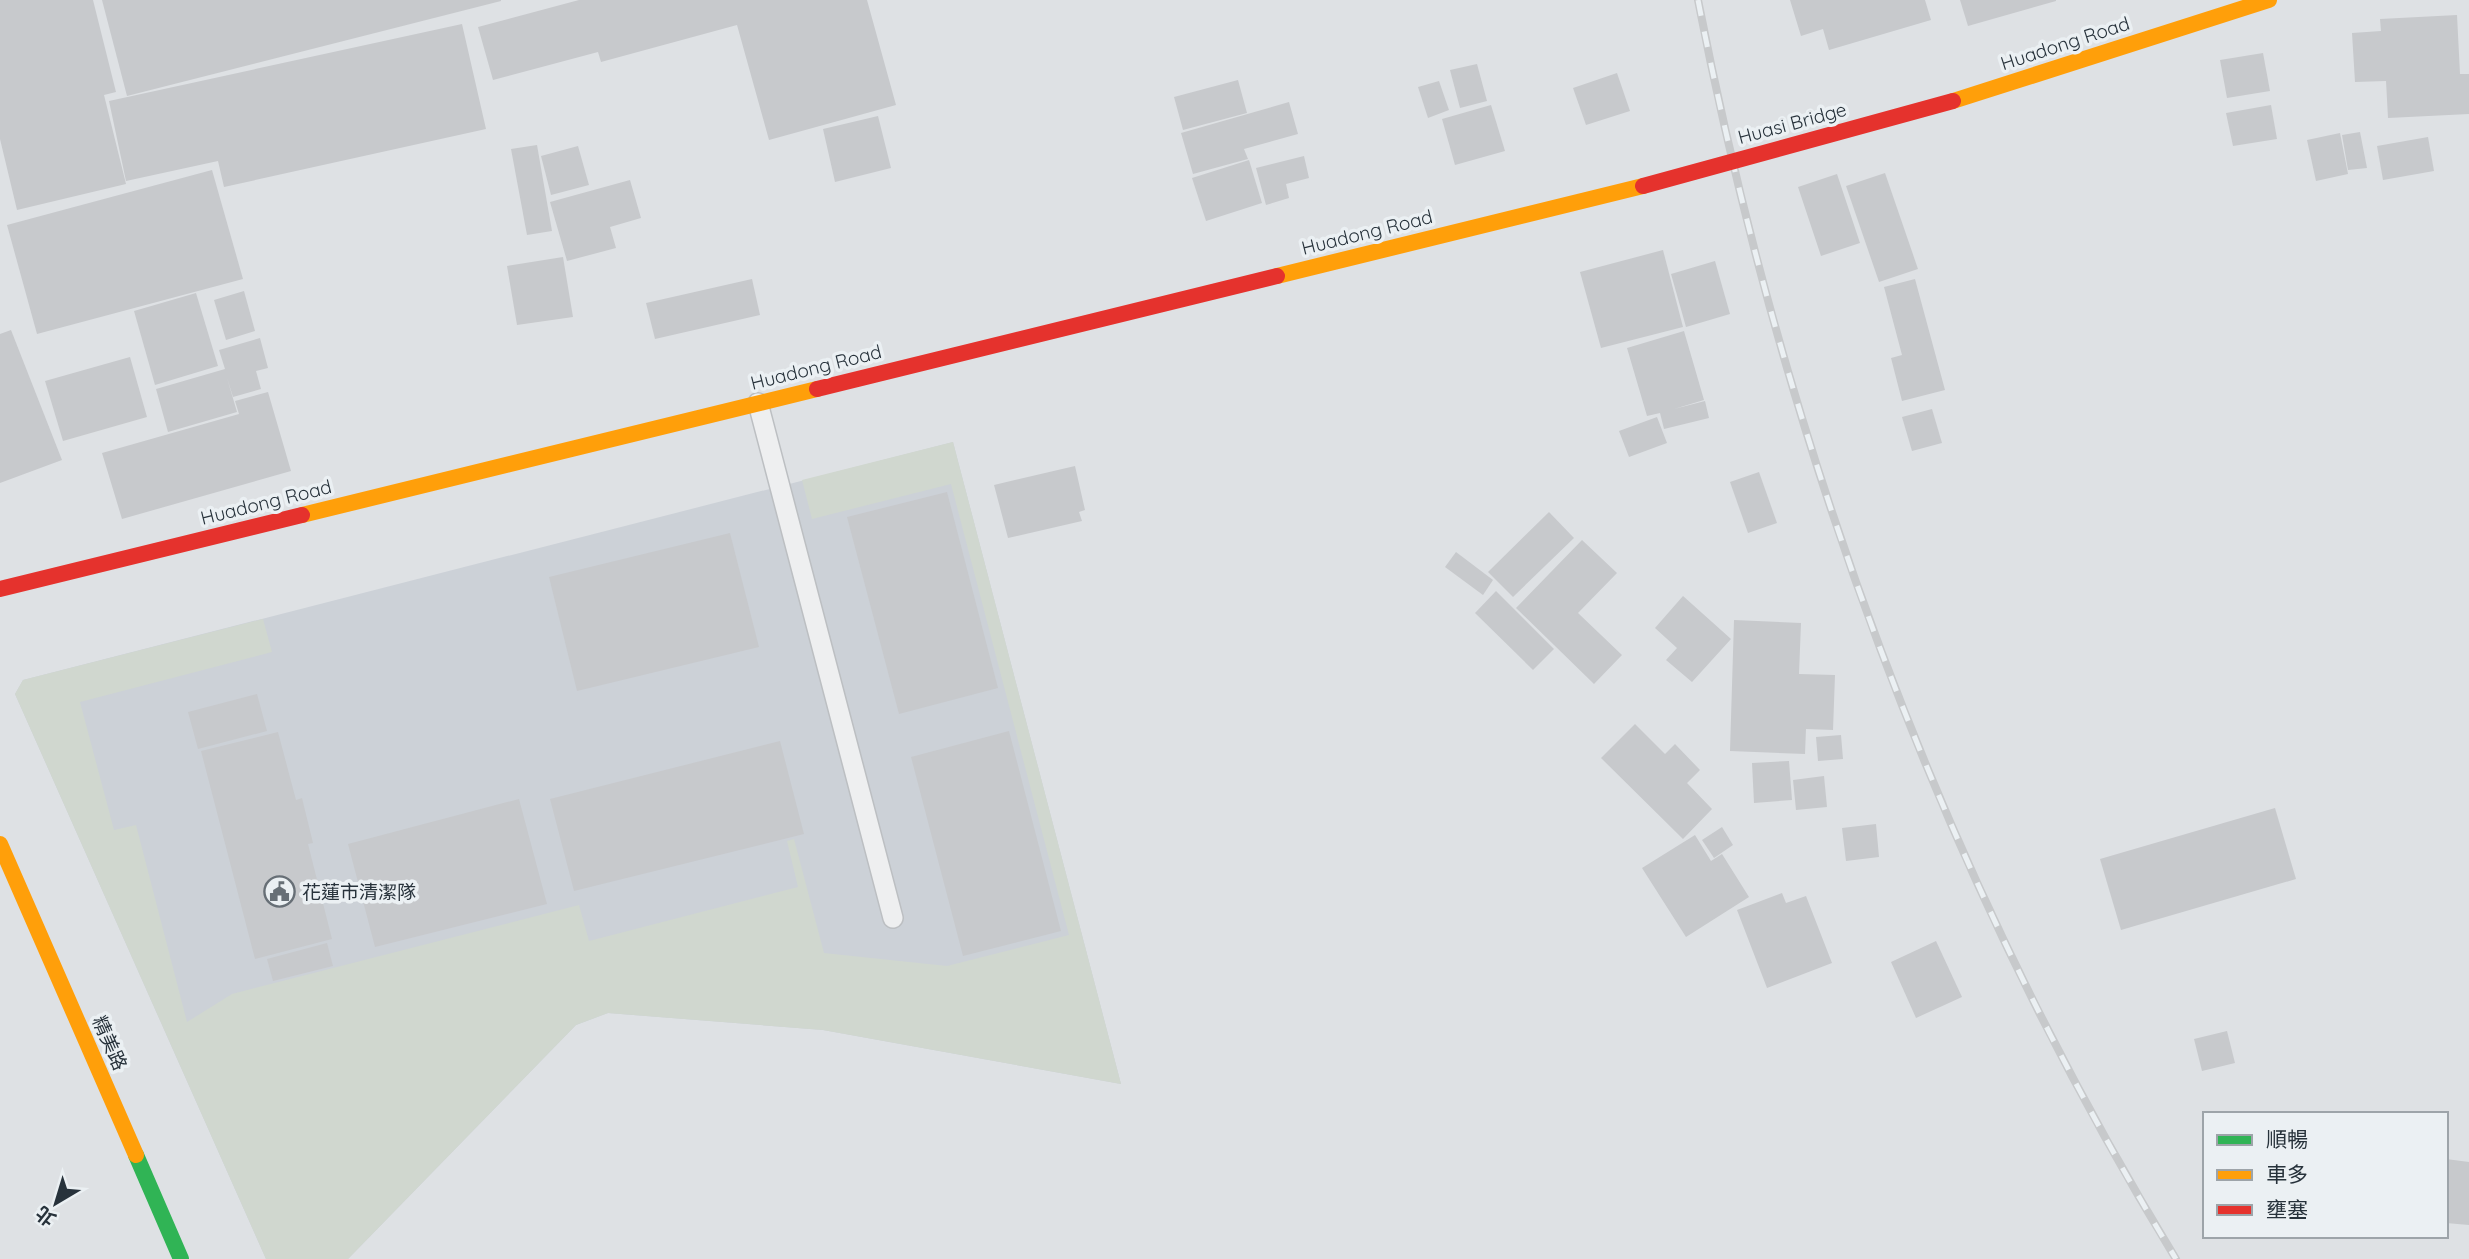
<svg xmlns="http://www.w3.org/2000/svg" width="2469" height="1259" viewBox="0 0 2469 1259" font-family="Quicksand,'Noto Sans TC',sans-serif">
<style>
.built{fill:#ccd1d7}
.green{fill:#d0d7cf}
.building{fill:#c7c9cc}
.lines{fill:none;stroke-linecap:round;stroke-linejoin:round}
.lane-casing{stroke:#bcbfc2;stroke-width:22}
.lane{stroke:#eeeff0;stroke-width:19}
.fast{stroke:#30b455;stroke-width:16}
.slow{stroke:#ff9f0a;stroke-width:16}
.jam{stroke:#e5322d;stroke-width:16}
.rail-casing{stroke:#c7c9cb;stroke-width:8}
.rail{stroke:#ebf0f3;stroke-width:5;stroke-dasharray:16;stroke-linecap:butt}
.jam-bridge{stroke:#e5322d;stroke-width:16}
.labels{text-anchor:middle;dominant-baseline:central;stroke-width:7;stroke-linejoin:round;paint-order:stroke}
.street-label{font-size:19px;fill:#27323b;stroke:#ebf0f3}
.poi-label{font-size:19px;fill:#27323b;stroke:#ebf0f3;text-anchor:start}
</style>
<rect width="100%" height="100%" fill="#dee1e4"/>
<!-- built -->
<polygon class="built" points="953,442 1121,1084 823,1030 608,1013 576,1025 348,1259 266,1259 15,694 23,680"/>
<!-- green -->
<polygon class="green" points="953,442 1121,1084 823,1030 608,1013 576,1025 348,1259 266,1259 15,694 23,680 263,619 272,652 80,702 114,830 136,825 187,1022 232,994 579,905 589,941 798,887 787,841 794,839 824,953 947,966 1069,935 951,484 812,519 802,480"/>
<!-- building -->
<g class="building">
<polygon points="0,0 93,0 116,92 104,95 126,184 17,210 0,139"/>
<polygon points="102,0 501,0 501,1 127,96"/>
<polygon points="579,0 867,0 896,105 769,140 737,25 601,62 598,52 493,80 478,27"/>
<polygon points="1790,0 1925,0 1931,20 1829,50 1823,29 1801,36"/>
<polygon points="1960,0 2056,0 2056,1 1968,26"/>
<polygon points="2457,15 2460,74 2469,74 2469,114 2388,118 2386,81 2355,82 2352,33 2381,31 2380,19"/>
<polygon points="462,24 486,129 224,187 218,161 126,181 109,101"/>
<polygon points="2263,53 2270,91 2227,98 2220,60"/>
<polygon points="1477,64 1487,101 1460,108 1450,70"/>
<polygon points="1617,73 1630,111 1586,125 1573,88"/>
<polygon points="1238,80 1247,113 1183,130 1174,97"/>
<polygon points="1439,81 1449,110 1428,118 1418,87"/>
<polygon points="1289,102 1298,134 1244,149 1248,159 1193,174 1181,133"/>
<polygon points="1491,105 1505,151 1455,165 1442,119"/>
<polygon points="2271,105 2277,139 2233,146 2226,113"/>
<polygon points="878,116 891,168 835,182 823,129"/>
<polygon points="2360,132 2367,168 2348,170 2342,135"/>
<polygon points="2340,133 2348,174 2316,181 2307,140"/>
<polygon points="2428,137 2434,171 2383,180 2377,146"/>
<polygon points="537,145 552,231 527,235 511,149"/>
<polygon points="578,146 589,185 551,195 541,156"/>
<polygon points="1304,156 1309,178 1286,184 1289,198 1266,205 1256,168"/>
<polygon points="1249,160 1262,203 1206,221 1192,178"/>
<polygon points="212,170 243,279 37,334 7,225"/>
<polygon points="1885,173 1918,269 1879,282 1846,186"/>
<polygon points="1837,174 1860,243 1821,256 1798,187"/>
<polygon points="630,180 641,218 610,227 616,248 567,261 550,202"/>
<polygon points="1663,250 1683,327 1601,348 1580,272"/>
<polygon points="563,257 573,317 517,325 507,266"/>
<polygon points="1715,261 1730,314 1686,327 1671,274"/>
<polygon points="752,279 760,315 655,339 646,303"/>
<polygon points="1915,279 1945,390 1902,401 1891,358 1902,355 1884,287"/>
<polygon points="244,291 255,331 226,340 214,300"/>
<polygon points="196,293 218,366 155,385 134,311"/>
<polygon points="11,330 62,460 0,483 0,334"/>
<polygon points="1684,331 1704,400 1674,409 1705,401 1709,418 1664,429 1660,413 1647,416 1627,348"/>
<polygon points="260,338 268,368 256,371 261,389 233,397 227,378 237,412 168,432 156,389 225,369 219,350"/>
<polygon points="130,357 147,417 63,441 45,381"/>
<polygon points="268,392 291,471 122,519 102,453 239,414 235,401"/>
<polygon points="1932,409 1942,443 1912,451 1902,417"/>
<polygon points="1657,417 1667,443 1629,457 1619,431"/>
<polygon points="1075,466 1085,510 1079,512 1082,521 1008,538 994,485"/>
<polygon points="1759,472 1777,523 1748,533 1730,482"/>
<polygon points="947,492 998,688 899,714 847,517"/>
<polygon points="1549,512 1574,538 1513,597 1488,572"/>
<polygon points="730,533 759,647 577,691 549,577"/>
<polygon points="1582,540 1617,573 1578,613 1622,655 1594,684 1516,608"/>
<polygon points="1456,552 1493,580 1483,595 1445,567"/>
<polygon points="1496,591 1554,649 1533,670 1475,613"/>
<polygon points="1683,596 1731,639 1692,682 1666,660 1677,648 1655,628"/>
<polygon points="1734,620 1801,623 1799,674 1835,675 1833,730 1806,729 1805,754 1730,751"/>
<polygon points="257,694 267,731 198,749 188,712"/>
<polygon points="1635,724 1665,754 1675,744 1700,770 1687,783 1712,809 1683,839 1601,758"/>
<polygon points="1009,731 1061,931 963,956 911,757"/>
<polygon points="278,732 296,800 302,798 313,843 308,844 332,939 255,959 201,751"/>
<polygon points="1841,735 1843,759 1818,761 1816,737"/>
<polygon points="780,741 804,834 574,891 550,799"/>
<polygon points="1789,761 1792,800 1754,803 1752,763"/>
<polygon points="1824,776 1827,807 1796,810 1793,780"/>
<polygon points="519,799 547,904 375,947 348,844"/>
<polygon points="2275,808 2296,879 2121,930 2100,859"/>
<polygon points="1876,824 1879,857 1846,861 1842,828"/>
<polygon points="1722,827 1733,845 1714,858 1702,840"/>
<polygon points="1695,835 1711,861 1722,854 1749,897 1686,937 1642,868"/>
<polygon points="1782,893 1786,903 1806,896 1832,963 1767,988 1737,910"/>
<polygon points="1936,941 1962,997 1916,1018 1891,962"/>
<polygon points="327,943 333,966 273,981 267,959"/>
<polygon points="2227,1031 2235,1063 2202,1071 2194,1039"/>
<polygon points="2446,1159 2469,1162 2469,1225 2446,1223"/>
</g>
<g class="lines">
<defs>
<polyline id="lane" points="758,403 893,918"/>
</defs>
<!-- lane casing -->
<use href="#lane" class="lane-casing"/>
<!-- lane -->
<use href="#lane" class="lane"/>
<!-- fast -->
<polyline class="fast" points="136,1155 181,1259"/>
<!-- slow -->
<g class="slow">
<polyline points="1953,101 2269,0"/>
<polyline points="1277,276 1643,186"/>
<polyline points="302,515 817,389"/>
<polyline points="0,844 136,1155"/>
</g>
<!-- jam -->
<g class="jam">
<polyline points="817,389 1277,276"/>
<polyline points="0,589 302,515"/>
</g>
<defs>
<path id="rail" d="M 1698,0 C 1784,442 1941,874 2176,1259"/>
</defs>
<!-- rail casing -->
<use href="#rail" class="rail-casing"/>
<!-- rail -->
<use href="#rail" class="rail"/>
<!-- jam-bridge -->
<polyline class="jam-bridge" points="1643,186 1953,101"/>
</g>
<!-- icons -->
<defs>
<symbol id="civic-ring" viewBox="-11 -11 22 22"><circle r="9.5" fill="#ebf0f3" stroke="#676f76" stroke-width="1.5"/><path d="M-.6-6.5H3V-4.5H.6V-3L4-1V1h2V6H-6V1h2V-1L-.6-3ZM-1.2 2.5V6h2.4V2.5Z" fill="#676f76"/></symbol>
</defs>
<g fill-rule="evenodd">
<use href="#civic-ring" x="262" y="874" width="35" height="35"/>
</g>
<g class="labels">
<!-- street labels -->
<g class="street-label">
<text transform="translate(2065 43) rotate(-18)">Huadong Road</text>
<text transform="translate(1792 123) rotate(-15)">Huasi Bridge</text>
<text transform="translate(1367 232) rotate(-14)">Huadong Road</text>
<text transform="translate(816 367) rotate(-14)">Huadong Road</text>
<text transform="translate(266 502) rotate(-14)">Huadong Road</text>
<text transform="translate(110 1043) rotate(66)">精美路</text>
</g>
<!-- poi labels -->
<g class="poi-label">
<text x="302" y="892">花蓮市清潔隊</text>
</g>
</g>
<!-- legend -->
<rect x="2203" y="1112" width="245" height="126" fill="#ebf0f3" stroke="#9da4a9" stroke-width="2"/>
<rect x="2217" y="1135" width="35" height="10" fill="#30b455" stroke="#9da4a9" stroke-width="2"/>
<text x="2266" y="1147" font-size="21" fill="#27323b">順暢</text>
<rect x="2217" y="1170" width="35" height="10" fill="#ff9f0a" stroke="#9da4a9" stroke-width="2"/>
<text x="2266" y="1182" font-size="21" fill="#27323b">車多</text>
<rect x="2217" y="1205" width="35" height="10" fill="#e5322d" stroke="#9da4a9" stroke-width="2"/>
<text x="2266" y="1217" font-size="21" fill="#27323b">壅塞</text>
<!-- north arrow -->
<g transform="translate(56 1203) rotate(218)" stroke="#ebf0f3" stroke-width="5" paint-order="stroke">
<path d="M0-5L12 26L0 18L-12 26Z" fill="#27323b"/>
<text y="-10" font-size="19" font-weight="bold" text-anchor="middle" fill="#27323b">北</text>
</g>
</svg>
